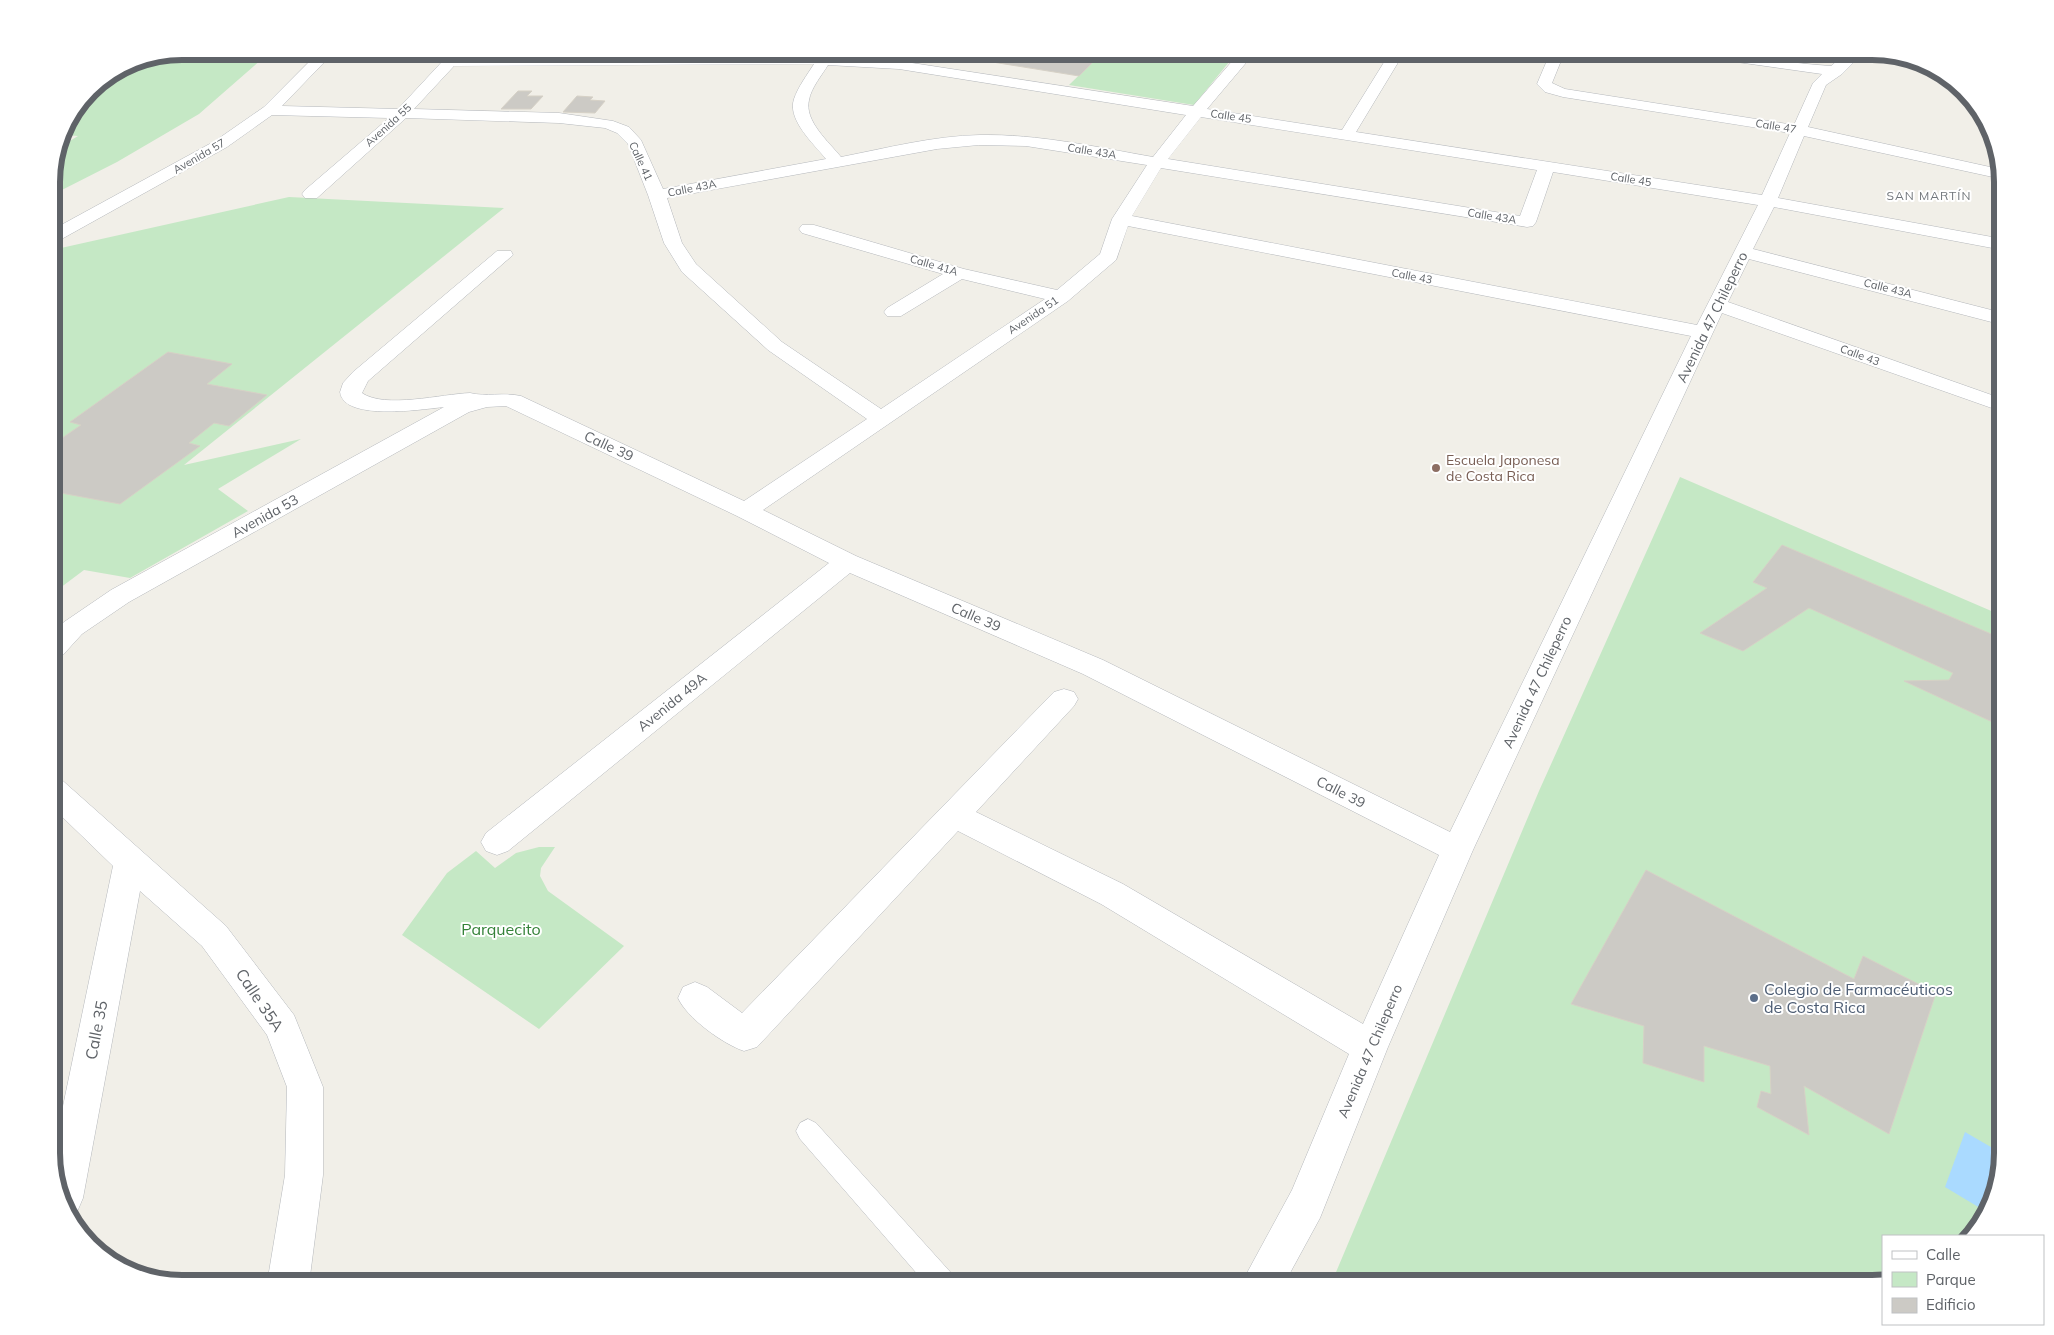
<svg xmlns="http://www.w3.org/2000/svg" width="2054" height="1335" viewBox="0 0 2054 1335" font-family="Mulish,sans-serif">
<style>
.green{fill:#c5e8c5}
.water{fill:#aadaff}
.building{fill:#cccac5;stroke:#d6d1c6}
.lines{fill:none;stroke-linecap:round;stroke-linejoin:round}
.lane-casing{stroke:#b5b8bc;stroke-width:1}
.street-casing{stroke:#b5b8bc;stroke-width:1}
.lane{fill:#fff;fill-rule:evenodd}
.street{fill:#fff;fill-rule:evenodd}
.education-dot{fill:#8d6e63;stroke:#fff;stroke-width:2}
.service-dot{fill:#5c6f8a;stroke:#fff;stroke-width:2}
.labels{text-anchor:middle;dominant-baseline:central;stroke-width:4;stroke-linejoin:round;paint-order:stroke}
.far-street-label{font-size:11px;fill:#5f6368;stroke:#fff}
.far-neighbourhood-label{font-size:12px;letter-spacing:1px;fill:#70757a;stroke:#fff}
.street-label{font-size:14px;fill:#5f6368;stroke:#fff}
.education-label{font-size:14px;fill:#785e54;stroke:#fff;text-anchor:start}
.near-park-label{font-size:16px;fill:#348238;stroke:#fff}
.near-service-label{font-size:16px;fill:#4e5e75;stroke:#fff;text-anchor:start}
.near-street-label{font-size:16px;fill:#5f6368;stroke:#fff}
.rim{fill:none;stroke:#5f6368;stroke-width:6}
</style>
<rect width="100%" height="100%" fill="#f1efe8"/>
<!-- green -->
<g class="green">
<polygon points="182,51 271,51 199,114 117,162 52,195 52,173 58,148 78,136 66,135 61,137 65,124 90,89 132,61"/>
<polygon points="1104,51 1238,51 1194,105 1069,85"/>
<polygon points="289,197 504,208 184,465 301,439 218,489 248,511 130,578 84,570 52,594 52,250"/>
<polygon points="1680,477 2003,616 2003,1154 1981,1226 1970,1236 1883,1236 1883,1281 1873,1284 1331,1284 1539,791"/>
<polygon points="539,847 555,847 541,868 540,876 548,891 624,946 539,1029 402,935 447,873 476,851 495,868 516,853"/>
</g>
<!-- water -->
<polygon class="water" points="1965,1132 2003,1154 1985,1211 1945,1187"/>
<!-- building -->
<g class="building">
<polygon points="992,51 1057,51 1098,57 1079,76 980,60"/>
<polygon points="518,91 532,91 527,96 543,96 531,109 501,109"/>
<polygon points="577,96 593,97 590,100 605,101 595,113 563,112"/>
<polygon points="168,352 232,364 207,384 267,395 229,426 214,423 189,443 200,446 120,504 61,493 52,503 52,445 81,425 70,422"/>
<polygon points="1782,545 2003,639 2003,732 1999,730 2001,726 1904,681 1949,680 1953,673 1809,608 1743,651 1700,633 1767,588 1753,582"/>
<polygon points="1646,870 1854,979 1863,956 1936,993 1889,1134 1804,1086 1809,1135 1757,1107 1761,1091 1771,1094 1770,1066 1704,1046 1704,1082 1643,1063 1644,1026 1571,1004"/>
</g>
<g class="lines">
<defs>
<polygon id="lane" points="808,1119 816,1123 953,1275 957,1284 926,1284 800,1139 796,1131 800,1123"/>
<g id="street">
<path d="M 320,51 L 335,51 L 282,106 L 398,109 L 452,51 L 467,51 L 461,58 L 820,56 L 826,51 L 842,51 L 836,57 L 899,61 L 1193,106 L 1241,51 L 1256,51 L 1207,109 L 1342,130 L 1391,51 L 1405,51 L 1356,132 L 1762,195 L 1790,133 L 1563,97 L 1545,92 L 1537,84 L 1551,51 L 1565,51 L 1552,83 L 1565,89 L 1794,125 L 1813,83 L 1822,74 L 1687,55 L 1680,51 C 1731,51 1780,63 1831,66 L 1849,51 L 1865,51 L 1842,74 L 1826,85 L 1808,127 L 1999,169 L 2002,179 L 1804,136 L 1778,198 L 2003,239 L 2003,250 L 1774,207 L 1753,249 L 2003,313 L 2003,325 L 1749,259 L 1728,302 L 2003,399 L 2003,412 L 1722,313 L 1473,850 L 1388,1047 L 1320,1218 L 1284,1284 L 1241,1284 L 1292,1190 L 1349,1054 L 1101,904 L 958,831 L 757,1047 L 744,1051 C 723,1044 687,1018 678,998 L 683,987 L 695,982 L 707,987 L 742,1013 L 1054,692 L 1064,689 L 1074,692 L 1078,699 L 1074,706 L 976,812 L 1123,884 L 1363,1024 L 1439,855 L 1083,674 L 850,573 L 508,851 L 497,855 L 486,851 L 481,842 L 486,833 L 829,563 L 737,516 L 506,406 L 487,407 L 469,412 L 129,602 L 82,634 L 62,656 L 52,658 L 52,633 L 64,622 L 111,590 L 444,407 C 425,409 343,422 340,392 L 343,383 L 353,372 L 497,251 L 511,251 L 513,255 L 368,381 L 362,393 C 385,409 442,394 470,393 C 486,397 503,392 521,396 L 744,501 L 867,419 L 768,350 L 682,272 L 664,243 L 648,195 L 628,144 L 617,133 L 605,128 L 559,123 L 406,118 L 317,198 L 305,198 L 302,194 L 305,190 L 389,118 L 272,115 L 227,147 L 58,241 L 52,242 L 52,230 L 215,141 L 264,107 ZM 814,64 C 807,75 798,87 794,99 C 787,120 814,144 826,159 L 663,189 L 641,140 L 629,127 L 613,121 L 559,113 L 414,109 L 454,66 ZM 828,65 L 899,69 L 1186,115 L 1153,157 C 1096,147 1038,134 980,135 C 933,136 887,148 841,157 C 829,142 804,121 809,100 C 811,88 822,75 828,65 ZM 1201,117 L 1537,170 L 1520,216 L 1168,159 ZM 979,145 L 1026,146 L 1147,165 L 1112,219 L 1100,254 L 1057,290 L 964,269 L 814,225 L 802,225 L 799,229 L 802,233 L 943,274 L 887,308 L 884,312 L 887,316 L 901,316 L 962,279 L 1045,299 L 881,409 L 782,342 L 696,264 L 682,243 L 667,198 L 937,149 ZM 1161,168 L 1527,227 L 1533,226 L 1536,222 L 1553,172 L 1758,205 L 1697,325 L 1132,216 ZM 1128,226 L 1691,336 L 1450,832 L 1103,660 L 856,556 L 763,510 L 1068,301 L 1116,260 Z"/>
<polygon points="52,777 63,781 226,926 294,1015 323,1087 323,1175 309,1284 267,1284 285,1175 287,1087 267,1035 202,946 140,891 83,1198 77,1212 68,1216 52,1159 113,866 52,807"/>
</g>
</defs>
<!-- lane casing -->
<use href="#lane" class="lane-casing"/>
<!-- street casing -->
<use href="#street" class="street-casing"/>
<!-- lane -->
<use href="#lane" class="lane"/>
<!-- street -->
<use href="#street" class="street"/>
</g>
<!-- markers -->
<circle class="education-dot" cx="1436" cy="468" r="5"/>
<circle class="service-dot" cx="1754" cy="998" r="5"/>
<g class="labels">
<!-- far-street labels -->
<g class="far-street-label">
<text transform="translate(1231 116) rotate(8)">Calle 45</text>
<text transform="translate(388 125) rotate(-42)">Avenida 55</text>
<text transform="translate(1776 126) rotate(9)">Calle 47</text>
<text transform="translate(1092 151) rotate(9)">Calle 43A</text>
<text transform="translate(199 156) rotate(-30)">Avenida 57</text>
<text transform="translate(641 161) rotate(65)">Calle 41</text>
<text transform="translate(1631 179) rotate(9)">Calle 45</text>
<text transform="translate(692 188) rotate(-11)">Calle 43A</text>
<text transform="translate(1492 216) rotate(9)">Calle 43A</text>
<text transform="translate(934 265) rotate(16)">Calle 41A</text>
<text transform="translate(1412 276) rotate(11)">Calle 43</text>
<text transform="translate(1888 288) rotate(14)">Calle 43A</text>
<text transform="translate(1033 315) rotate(-34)">Avenida 51</text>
<text transform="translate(1860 355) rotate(20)">Calle 43</text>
</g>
<!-- far-neighbourhood labels -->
<g class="far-neighbourhood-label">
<text x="1929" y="195">SAN MARTÍN</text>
</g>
<!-- street labels -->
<g class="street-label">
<text transform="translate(1712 317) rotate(-64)">Avenida 47 Chileperro</text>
<text transform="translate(609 446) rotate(25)">Calle 39</text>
<text transform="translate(265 516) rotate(-29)">Avenida 53</text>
<text transform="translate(976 617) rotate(23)">Calle 39</text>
<text transform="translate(1537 682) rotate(-65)">Avenida 47 Chileperro</text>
<text transform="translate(672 702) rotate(-39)">Avenida 49A</text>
<text transform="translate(1341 792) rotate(27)">Calle 39</text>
<text transform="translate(1370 1051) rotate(-67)">Avenida 47 Chileperro</text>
</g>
<!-- education labels -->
<g class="education-label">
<text x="1446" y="460">Escuela Japonesa<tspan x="1446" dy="16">de Costa Rica</tspan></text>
</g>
<!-- near-park labels -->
<g class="near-park-label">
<text x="501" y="929">Parquecito</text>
</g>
<!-- near-service labels -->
<g class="near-service-label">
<text x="1764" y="989">Colegio de Farmacéuticos<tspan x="1764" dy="18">de Costa Rica</tspan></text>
</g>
<!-- near-street labels -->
<g class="near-street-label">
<text transform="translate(260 1000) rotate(56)">Calle 35A</text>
<text transform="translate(96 1030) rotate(-79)">Calle 35</text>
</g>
</g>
<!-- crop -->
<path d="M0 0H2054V1335H0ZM182 60H1872A122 122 0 0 1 1994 182V1153A122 122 0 0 1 1872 1275H182A122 122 0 0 1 60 1153V182A122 122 0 0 1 182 60Z" fill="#fff" fill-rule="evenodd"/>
<path class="rim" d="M182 60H1872A122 122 0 0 1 1994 182V1153A122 122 0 0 1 1872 1275H182A122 122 0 0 1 60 1153V182A122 122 0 0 1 182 60Z"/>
<!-- legend -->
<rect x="1882" y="1235" width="162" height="90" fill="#ffffff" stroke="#bfc1c3"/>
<rect x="1892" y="1251" width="25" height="8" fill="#ffffff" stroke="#bfc1c3"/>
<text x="1926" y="1260" font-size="15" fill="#5f6368">Calle</text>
<rect x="1892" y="1272" width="25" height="15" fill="#c5e8c5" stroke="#bfc1c3"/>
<text x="1926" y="1285" font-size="15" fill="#5f6368">Parque</text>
<rect x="1892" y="1298" width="25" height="15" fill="#cccac5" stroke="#bfc1c3"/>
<text x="1926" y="1310" font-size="15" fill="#5f6368">Edificio</text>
</svg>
